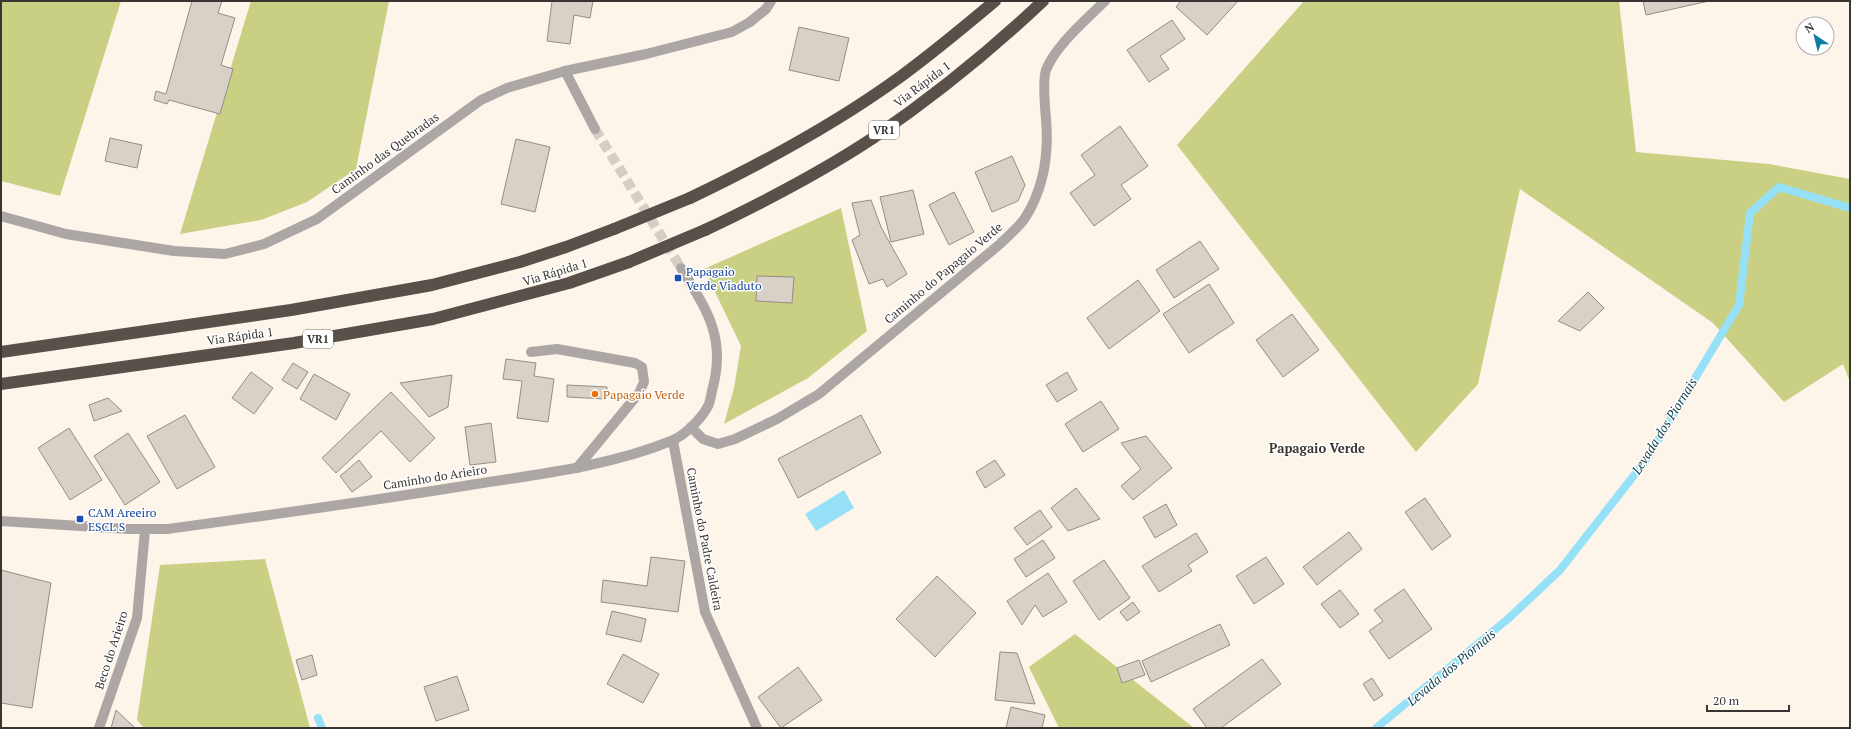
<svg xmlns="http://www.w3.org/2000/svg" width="1851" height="729" viewBox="0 0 1851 729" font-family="'PT Serif',serif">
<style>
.green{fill:#c9d083}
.water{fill:#96e1f8}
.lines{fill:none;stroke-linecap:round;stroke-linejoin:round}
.stream{stroke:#96e1f8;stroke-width:8}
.building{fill:#d8d1c7;stroke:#958e85}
.minor-tunnel{stroke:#d6cec5;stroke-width:10;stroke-dasharray:10 5;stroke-linecap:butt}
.minor{stroke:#aca7a4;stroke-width:10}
.highway{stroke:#59504a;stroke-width:12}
.highway-bridge{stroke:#59504a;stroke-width:12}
.transit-dot{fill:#1a4fb4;stroke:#fff;stroke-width:1.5}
.food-dot{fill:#e8710a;stroke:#fff;stroke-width:1.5}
.labels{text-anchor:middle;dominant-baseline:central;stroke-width:3;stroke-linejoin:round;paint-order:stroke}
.shield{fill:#fff;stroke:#747270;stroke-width:1}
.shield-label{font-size:11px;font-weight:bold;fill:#393532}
.street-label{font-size:12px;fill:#393532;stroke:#fff}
.transit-label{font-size:12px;fill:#164399;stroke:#fff;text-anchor:start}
.food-label{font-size:12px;fill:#c56008;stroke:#fff;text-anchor:start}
.water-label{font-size:13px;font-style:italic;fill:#103e4a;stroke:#fff}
.neighbourhood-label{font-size:13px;font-weight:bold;fill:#393532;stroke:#fff}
</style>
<rect width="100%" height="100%" fill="#fdf4ea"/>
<!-- green -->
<g class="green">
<polygon points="1,1 121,1 60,196 1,181"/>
<polygon points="251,1 389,1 356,169 307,202 261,220 180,234"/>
<polygon points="1304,1 1619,1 1636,152 1769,164 1850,179 1850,382 1843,364 1784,402 1713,323 1520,189 1478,384 1416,452 1177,145"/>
<polygon points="841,208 867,331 808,378 724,424 734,388 741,346 704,269"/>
<polygon points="265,559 310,728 144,728 137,720 160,565"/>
<polygon points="1075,634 1194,728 1059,728 1029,667"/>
</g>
<!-- water -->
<polygon class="water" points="844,490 854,508 816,531 805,514"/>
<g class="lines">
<!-- stream -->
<g class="stream">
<polyline points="318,718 322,728"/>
<polyline points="1376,728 1509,618 1560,570 1646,460 1739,305 1750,213 1779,187 1850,208"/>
</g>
</g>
<!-- building -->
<g class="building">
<polygon points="190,1 222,1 218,13 235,18 221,65 233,69 220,114 169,100 167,104 154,100 156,91 166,94 192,1"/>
<polygon points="552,1 593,1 590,18 574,15 570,44 547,41"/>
<polygon points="1181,1 1238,1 1207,35 1176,7"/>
<polygon points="1643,1 1709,1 1646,15"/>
<polygon points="1172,20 1185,39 1160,56 1169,69 1149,82 1127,50"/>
<polygon points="799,27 849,38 839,81 789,70"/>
<polygon points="1120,126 1148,166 1121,185 1131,199 1094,226 1070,193 1095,175 1081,155"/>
<polygon points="110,138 142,145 137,168 105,161"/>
<polygon points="516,139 550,147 535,212 501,204"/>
<polygon points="1012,156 1025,185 1018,201 992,212 975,172"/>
<polygon points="913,190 924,234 891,242 880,197"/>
<polygon points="954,192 974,232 949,245 929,205"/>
<polygon points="871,200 881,227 907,274 887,287 883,279 869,284 852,240 860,235 852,203"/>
<polygon points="1200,241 1219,269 1174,298 1156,270"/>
<polygon points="757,276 794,277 792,303 756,301"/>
<polygon points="1138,280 1160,311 1109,349 1087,318"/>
<polygon points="1209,284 1234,323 1189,353 1163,314"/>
<polygon points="1588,292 1604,308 1580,331 1558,321"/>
<polygon points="1292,314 1319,350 1283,377 1256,340"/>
<polygon points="506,359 536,363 534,376 554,379 548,422 517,418 522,381 503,379"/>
<polygon points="293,363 308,372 297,389 282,380"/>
<polygon points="251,372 273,388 254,414 232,398"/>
<polygon points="1067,372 1077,390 1057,402 1046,385"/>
<polygon points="314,374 350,394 336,420 300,399"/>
<polygon points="452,375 448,407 429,417 400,383"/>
<polygon points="567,385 607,387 606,399 567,397"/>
<polygon points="391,392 435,438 410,462 381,431 336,473 322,458"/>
<polygon points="108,398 122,411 94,421 89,405"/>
<polygon points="1101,401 1119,429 1083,452 1065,424"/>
<polygon points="185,415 215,467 177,489 147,436"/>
<polygon points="861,415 881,453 798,498 778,459"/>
<polygon points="491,423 496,462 470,465 465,427"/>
<polygon points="69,428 102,480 70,500 38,448"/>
<polygon points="128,433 160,482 125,505 94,456"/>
<polygon points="1146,436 1172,468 1133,500 1121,486 1141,469 1121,443"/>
<polygon points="359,460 372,477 352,492 340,476"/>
<polygon points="995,460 1005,475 985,488 976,472"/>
<polygon points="1076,488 1100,519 1068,531 1051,508"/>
<polygon points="1425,498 1451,536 1432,550 1405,512"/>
<polygon points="1166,504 1177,525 1155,538 1143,517"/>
<polygon points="1040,510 1052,527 1027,545 1014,528"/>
<polygon points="1349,532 1362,549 1317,585 1303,567"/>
<polygon points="1196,533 1208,552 1188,565 1192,571 1159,592 1142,566"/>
<polygon points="1043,540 1055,558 1026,577 1014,559"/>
<polygon points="651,557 685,561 678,612 601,602 603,580 647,586"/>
<polygon points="1266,557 1284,584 1254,604 1236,576"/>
<polygon points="1104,560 1130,598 1099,620 1073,581"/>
<polygon points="1,570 51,583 32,708 1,703"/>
<polygon points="1048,573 1067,602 1043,617 1035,605 1022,625 1007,601"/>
<polygon points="937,576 976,613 935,657 896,619"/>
<polygon points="1404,589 1432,629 1389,659 1369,631 1383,621 1374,610"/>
<polygon points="1340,590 1359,614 1340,628 1321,604"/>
<polygon points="1133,602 1140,612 1127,621 1120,612"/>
<polygon points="612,611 646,619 641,642 606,634"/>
<polygon points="1220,624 1230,645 1151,682 1142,661"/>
<polygon points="1000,652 1017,653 1035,704 995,700"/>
<polygon points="623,654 659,674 643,703 607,684"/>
<polygon points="312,655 317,675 302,680 296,660"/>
<polygon points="1262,659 1281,684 1221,728 1207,728 1193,709"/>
<polygon points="1139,660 1145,675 1122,683 1117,668"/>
<polygon points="798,667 822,700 781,728 758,697"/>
<polygon points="457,676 469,710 436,721 424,687"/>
<polygon points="1372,678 1383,695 1374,701 1363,684"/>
<polygon points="1011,707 1045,715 1042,728 1006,728"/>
<polygon points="116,710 135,728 111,728"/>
</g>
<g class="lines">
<!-- minor-tunnel -->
<polyline class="minor-tunnel" points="595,129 681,268"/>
<!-- minor -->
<g class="minor">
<polyline points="565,71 595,129"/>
<polyline points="1,216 66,234 174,251 225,254 264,244 317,219 481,100 507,88 565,71 646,54 732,32 750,22 766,9 771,1"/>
<polyline points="531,352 557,349 635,363 642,367 644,382 639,393 577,468"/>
<path d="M 691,427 L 703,439 L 718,444 L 735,439 L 777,419 L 819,394 L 1000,244 C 1008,236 1019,227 1025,218 C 1044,188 1049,153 1046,119 C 1045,108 1043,79 1046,70 C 1056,45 1086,20 1105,1"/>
<polyline points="673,441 705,612 757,728"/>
<path d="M 1,521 L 128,529 L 168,529 C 270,515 373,501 476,484 C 541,474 609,466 671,441 C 684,436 700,420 707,408 C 711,402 711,393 713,387 C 726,336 706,309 681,268"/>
<polyline points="99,728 137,618 145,530"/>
</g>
<!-- highway -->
<g class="highway">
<path d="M 690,198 C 763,163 834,125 900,77 C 933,53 964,27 995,1"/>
<path d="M 705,230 C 762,203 820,173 873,138 C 933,97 990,51 1043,1"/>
<polyline points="1,352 291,310 432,285 520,262 566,247 614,229"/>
<polyline points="1,384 294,343 433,319 569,283 629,262"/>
</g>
<!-- highway-bridge -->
<g class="highway-bridge">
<polyline points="614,229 690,198"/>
<polyline points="629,262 705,230"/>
</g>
</g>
<!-- markers -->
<g class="transit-dot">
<rect x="674" y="274" width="8" height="8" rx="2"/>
<rect x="76" y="515" width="8" height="8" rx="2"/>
</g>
<circle class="food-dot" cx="595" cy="394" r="4"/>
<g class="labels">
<!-- shield labels -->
<g class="shield">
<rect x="869" y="121" width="30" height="18" rx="3"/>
<rect x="303" y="330" width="30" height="18" rx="3"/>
</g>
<g class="shield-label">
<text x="884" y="130">VR1</text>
<text x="318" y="339">VR1</text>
</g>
<!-- street labels -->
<g class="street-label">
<text transform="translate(922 84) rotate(-37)">Via Rápida 1</text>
<text transform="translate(385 153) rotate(-36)">Caminho das Quebradas</text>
<text transform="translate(555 272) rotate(-17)">Via Rápida 1</text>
<text transform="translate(943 273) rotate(-40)">Caminho do Papagaio Verde</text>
<text transform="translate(240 336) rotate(-8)">Via Rápida 1</text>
<text transform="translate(435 477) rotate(-9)">Caminho do Arieiro</text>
<text transform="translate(705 539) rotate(79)">Caminho do Padre Caldeira</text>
<text transform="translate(111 650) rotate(-72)">Beco do Arieiro</text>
</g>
<!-- transit labels -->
<g class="transit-label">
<text x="686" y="271">Papagaio<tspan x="686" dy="14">Verde Viaduto</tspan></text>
<text x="88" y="512">CAM Areeiro<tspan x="88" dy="14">ESCL S</tspan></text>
</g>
<!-- food labels -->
<g class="food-label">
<text x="603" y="394">Papagaio Verde</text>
</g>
<!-- water labels -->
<g class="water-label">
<text transform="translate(1664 426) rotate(-58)">Levada dos Piornais</text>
<text transform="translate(1451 667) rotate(-40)">Levada dos Piornais</text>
</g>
<!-- neighbourhood labels -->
<g class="neighbourhood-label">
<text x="1317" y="448">Papagaio Verde</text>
</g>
</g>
<!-- border -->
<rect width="1851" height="729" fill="none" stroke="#393532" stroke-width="4"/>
<!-- north arrow -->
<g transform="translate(1815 36) rotate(325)"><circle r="19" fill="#ffffff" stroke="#b0aead"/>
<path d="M0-3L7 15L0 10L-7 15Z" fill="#0e7ca5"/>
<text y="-6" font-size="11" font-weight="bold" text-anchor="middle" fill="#393532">N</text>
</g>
<!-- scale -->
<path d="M1707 705v6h82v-6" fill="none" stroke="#393532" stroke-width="2"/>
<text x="1713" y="705" font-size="12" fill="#393532" stroke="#ffffff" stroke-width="3" paint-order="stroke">20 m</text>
</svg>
